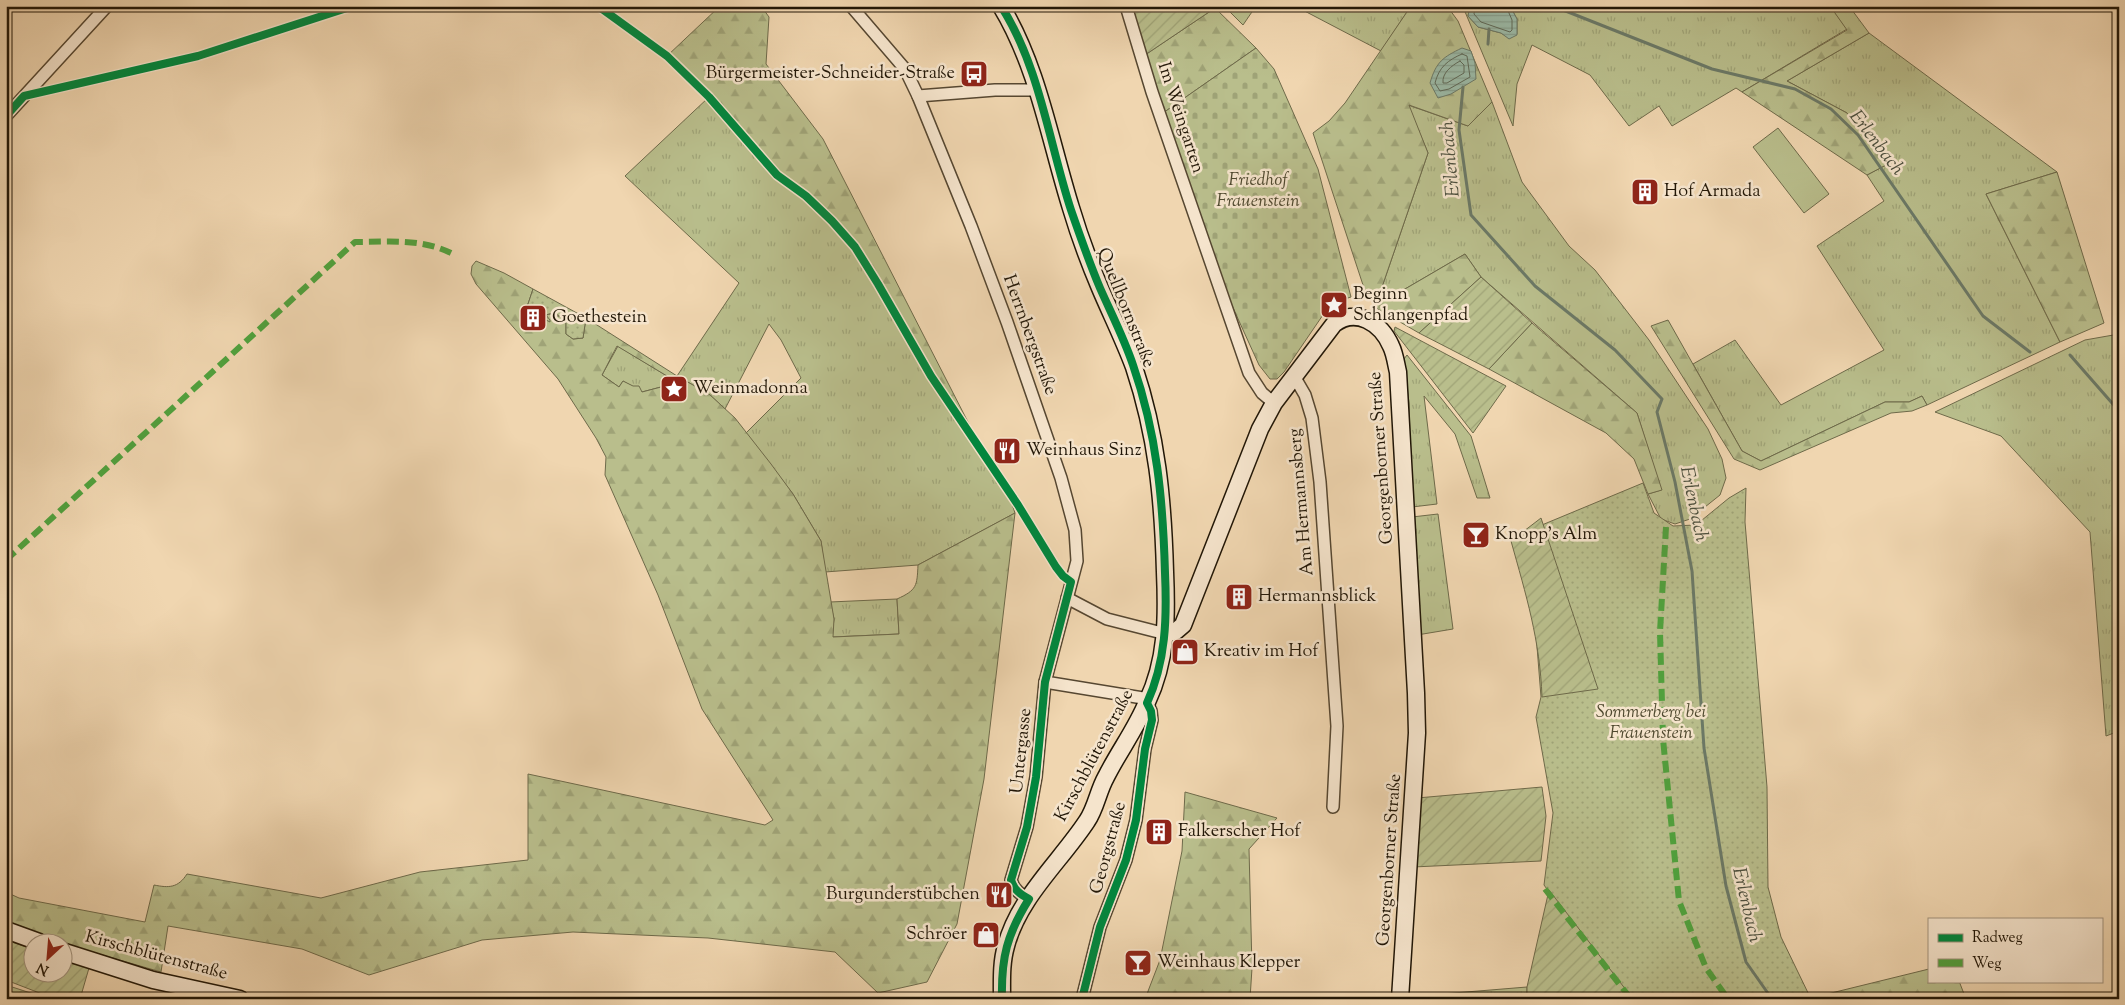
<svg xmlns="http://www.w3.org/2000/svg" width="2125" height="1005" viewBox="0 0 2125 1005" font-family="'Sorts Mill Goudy',serif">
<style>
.grass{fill:url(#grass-tufts);stroke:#6e6a4a}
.forest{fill:url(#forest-firs);stroke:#6e6a4a;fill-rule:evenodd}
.cemetery{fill:url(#cemetery-stones);stroke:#6e6a4a}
.park{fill:url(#park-dots);stroke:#6e6a4a}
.garden{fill:url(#garden-furrows);stroke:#6e6a4a}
.pitch{fill:#b9be8c;stroke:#6e6a4a}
.water{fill:url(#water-rules);stroke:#6b7967}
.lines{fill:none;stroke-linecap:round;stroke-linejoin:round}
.shore{stroke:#5e6857;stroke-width:1}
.stream{stroke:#6b7967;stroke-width:3}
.minor-casing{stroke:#564731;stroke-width:14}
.secondary-casing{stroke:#221707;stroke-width:19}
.minor{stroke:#f5e4cc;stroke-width:11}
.secondary{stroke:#f5e4cc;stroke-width:16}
.quiet{stroke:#50a13d;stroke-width:6;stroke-dasharray:12 6;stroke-linecap:butt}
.cycleway-casing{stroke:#f5e4cc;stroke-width:11}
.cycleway{stroke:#00873e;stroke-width:8}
.labels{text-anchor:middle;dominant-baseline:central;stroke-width:5;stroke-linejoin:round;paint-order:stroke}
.poi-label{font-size:18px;fill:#221707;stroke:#f5e4cc;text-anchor:start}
.street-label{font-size:18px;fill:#221707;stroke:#f5e4cc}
.park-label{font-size:18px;font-style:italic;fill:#4f492f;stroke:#f5e4cc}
.water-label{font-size:19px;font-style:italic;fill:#4c503f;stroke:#f5e4cc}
</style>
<defs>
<pattern id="grass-tufts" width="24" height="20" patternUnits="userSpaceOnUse" patternTransform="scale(1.25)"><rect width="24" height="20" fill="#b9be8c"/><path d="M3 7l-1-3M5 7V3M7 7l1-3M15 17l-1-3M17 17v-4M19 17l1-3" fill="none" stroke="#9fa377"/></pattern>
<pattern id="forest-firs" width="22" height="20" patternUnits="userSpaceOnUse" patternTransform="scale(1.25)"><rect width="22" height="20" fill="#b9be8c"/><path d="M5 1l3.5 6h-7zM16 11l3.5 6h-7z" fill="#9fa377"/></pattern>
<pattern id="cemetery-stones" width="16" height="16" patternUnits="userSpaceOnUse" patternTransform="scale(1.25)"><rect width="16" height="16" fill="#b9be8c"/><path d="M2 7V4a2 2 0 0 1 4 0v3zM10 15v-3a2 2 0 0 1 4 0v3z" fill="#9fa377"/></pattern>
<pattern id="park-dots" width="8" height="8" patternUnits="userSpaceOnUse" patternTransform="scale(1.25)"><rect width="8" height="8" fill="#b9be8c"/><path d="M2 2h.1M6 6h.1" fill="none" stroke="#9fa377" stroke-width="1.8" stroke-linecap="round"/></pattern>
<pattern id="garden-furrows" width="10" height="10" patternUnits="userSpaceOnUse" patternTransform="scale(1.25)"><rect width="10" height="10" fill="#b9be8c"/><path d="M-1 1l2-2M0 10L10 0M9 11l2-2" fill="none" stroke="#9fa377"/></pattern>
<pattern id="water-rules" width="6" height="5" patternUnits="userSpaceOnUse" patternTransform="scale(1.25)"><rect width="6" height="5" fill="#9bbaa7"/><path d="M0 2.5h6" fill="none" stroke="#859f8e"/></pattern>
</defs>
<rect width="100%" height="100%" fill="#f0d6b0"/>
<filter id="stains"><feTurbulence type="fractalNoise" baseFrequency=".004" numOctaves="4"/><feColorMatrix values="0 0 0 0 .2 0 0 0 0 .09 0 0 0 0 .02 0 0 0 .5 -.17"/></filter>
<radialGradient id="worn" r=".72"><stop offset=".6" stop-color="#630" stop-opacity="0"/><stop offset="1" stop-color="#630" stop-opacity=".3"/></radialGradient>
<!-- grass -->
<g class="grass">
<polygon points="1224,6 1256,6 1243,25"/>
<polygon points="1295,6 1411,6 1381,51"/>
<polygon points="1470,6 1468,16 1478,27 1501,33 1509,38 1517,34 1517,19 1510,6 1830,6 1847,29 1742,92 1736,88 1672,126 1659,106 1629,126 1590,75 1532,45 1517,84 1513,126 1463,7"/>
<polygon points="1869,33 2057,172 1986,194 2060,342 1927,405 1922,396 1909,402 1885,402 1761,461 1742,451 1693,364 1735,340 1781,405 1884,350 1817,246 1884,201 1867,175 1886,165 1847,113 1787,81"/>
<polygon points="709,97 777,175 806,196 832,221 855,247 878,284 931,376 1011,501 1015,513 918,565 825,572 821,541 793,494 746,433 801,378 781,340 769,324 725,409 709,394 677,376 739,283 625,176"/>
<polygon points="1492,102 1522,182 1569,246 1595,270 1649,340 1708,429 1722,459 1726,478 1720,495 1690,519 1675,524 1661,519 1648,494 1661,490 1637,413 1481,277 1465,254 1393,296 1382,287 1428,153 1408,105 1468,126"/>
<polygon points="2119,334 2119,731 2106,736 2090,532 2001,436 1935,412 2085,340"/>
<polygon points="618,346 667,376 661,387 642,392 623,381 619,387 602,375"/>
<polygon points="1407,355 1471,436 1490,498 1477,498 1455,434 1424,396 1437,504 1412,507 1409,403 1404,359"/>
<polygon points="1438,514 1453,629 1417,635 1412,517"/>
<polygon points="897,599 899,634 832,637 834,619 830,602"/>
<polygon points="1527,987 1527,999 1405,999 1405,997"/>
</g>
<!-- forest -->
<g class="forest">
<polygon points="720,6 761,6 769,17 766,64 823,139 969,424 931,376 878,284 855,247 832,221 806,196 777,175 709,97 667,56"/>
<polygon points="1411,6 1447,6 1458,21 1492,102 1468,126 1409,105 1428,153 1382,287 1393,296 1465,254 1481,277 1419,333 1376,308 1364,288 1313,133 1329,121 1345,103"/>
<polygon points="1830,6 1849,6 1869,33 1787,81 1847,113 1886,165 1867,175 1742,92 1847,30"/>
<polygon points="1215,8 1256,48 1163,113 1145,55"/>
<polygon points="2057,172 2104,323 2060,342 1986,194"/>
<path d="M 476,261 L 504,273 L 533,289 L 525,313 L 536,328 C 551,309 545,314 566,318 L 566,334 L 573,339 L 583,338 L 586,318 L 677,376 L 709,394 L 735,418 L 771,464 L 793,494 L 821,541 L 834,619 L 833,637 L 899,634 L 897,599 C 917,590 917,586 918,565 L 1015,513 L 984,779 L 957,924 L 927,982 L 878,993 L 835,952 L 708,938 L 573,932 L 482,940 L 369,975 L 302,949 L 168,926 L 161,972 L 78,948 L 6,921 L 6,892 L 19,898 L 145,922 L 154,885 C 169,888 178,888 187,874 L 321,898 L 420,872 L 528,860 L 528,774 L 765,825 L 773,820 L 702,709 L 658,595 L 605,475 L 606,457 L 596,438 L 558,379 L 476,284 L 471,274 L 472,266 ZM 617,346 L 667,376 L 661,387 L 642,392 L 639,386 L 633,386 L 623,381 L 619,387 L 602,375 Z"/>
<polygon points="1668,320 1742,451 1761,461 1885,402 1909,402 1922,396 1927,405 1912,411 1891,413 1760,470 1734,459 1651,326"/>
<polygon points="1532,323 1637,413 1662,490 1648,494 1634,459 1606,433 1489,369"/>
<polygon points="1185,792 1277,818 1249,849 1252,968 1250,999 1145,999 1160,960 1182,851"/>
<polygon points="1929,969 1929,981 1959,981 1966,999 1816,999 1815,997"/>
</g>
<!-- cemetery -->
<polygon class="cemetery" points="1256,48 1274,69 1318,169 1351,297 1335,302 1327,309 1284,372 1277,379 1270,379 1259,365 1229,299 1163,113"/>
<!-- park -->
<g class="park">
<polygon points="533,289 586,318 583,338 573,339 566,334 566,318 552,313 546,315 550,320 550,322 544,319 536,328 526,322 525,313"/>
<polygon points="1643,483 1654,513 1673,526 1696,525 1729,498 1746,488 1745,522 1767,787 1768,887 1781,937 1811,999 1629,999 1612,980 1544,885 1553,813 1536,717 1541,697 1536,634 1517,540 1525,532"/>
</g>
<!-- garden -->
<g class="garden">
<polygon points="1130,6 1213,6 1215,8 1145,55"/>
<polygon points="1481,277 1532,323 1489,369 1419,333"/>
<polygon points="1395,327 1506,386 1473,433 1394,331"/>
<path d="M 1541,518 L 1598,689 L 1542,697 C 1540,640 1526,595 1511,541 Z"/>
<polygon points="1542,787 1546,816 1541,861 1413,867 1417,798"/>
<polygon points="1549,890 1633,999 1527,999 1527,987"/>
<polygon points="6,940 32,949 32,972 62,972 63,959 89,968 80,999 55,999 6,980"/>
<polygon points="6,985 43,997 46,999 6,999"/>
</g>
<!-- pitch -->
<polygon class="pitch" points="1778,128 1829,194 1804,213 1753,147"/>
<!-- water -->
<g class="water">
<polygon points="1470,6 1510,6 1517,19 1517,35 1509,39 1501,33 1478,27 1468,16"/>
<path d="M 1462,48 L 1471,51 L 1475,63 L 1476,79 L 1451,94 L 1438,98 L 1430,83 C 1436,62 1443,57 1462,48 Z"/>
</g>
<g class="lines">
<!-- shore -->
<g class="shore">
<polyline points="1475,6 1474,14 1481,22 1510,32 1512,30 1512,20 1506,6"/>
<path d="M 1462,54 L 1467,56 L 1470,77 L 1449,89 L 1440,91 L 1435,83 C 1439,67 1448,60 1462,54 Z"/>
<path d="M 1460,61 L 1464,65 L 1464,73 L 1447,83 L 1443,83 C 1442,73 1451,66 1460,61 Z"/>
</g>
<!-- stream -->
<g class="stream">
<polyline points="1553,6 1712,69 1795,89 1831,109 1858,135 1983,316 2030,352"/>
<polyline points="1488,44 1489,29"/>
<polyline points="1463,87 1459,130 1471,215 1535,286 1615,350 1662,399 1657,412 1675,482 1692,571 1704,748 1726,886 1746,962 1772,999"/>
<polyline points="2070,355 2119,411"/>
</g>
<defs>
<g id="minor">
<path d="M 851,6 L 905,69 L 918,96 L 971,226 L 1007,322 L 1061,478 L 1075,530 L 1077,561 L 1045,682 L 1036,777 L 1027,827 L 1011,880 C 1014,890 1020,894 1029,899"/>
<polyline points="1126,6 1152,92 1249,373 1262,393 1274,403"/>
<polyline points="918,96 995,90 1037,90"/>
<polyline points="6,116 107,6"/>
<polyline points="1294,376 1305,395 1312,418 1320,482 1337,726 1333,807"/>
<polyline points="1067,598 1107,619 1166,634"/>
<polyline points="1045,682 1149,699"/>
<polyline points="1082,999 1100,927 1126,860 1136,820 1145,749 1152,720 1151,711 1147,703"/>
</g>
<g id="secondary">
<path d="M 1001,6 C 1038,67 1050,141 1071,208 C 1079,235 1089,262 1100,288 C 1111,314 1124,340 1134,367 C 1157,436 1163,499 1165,572 C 1167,617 1167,660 1147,702 C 1136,729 1119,751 1106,777 C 1098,791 1096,808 1087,821 C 1060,862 1019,897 1006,946 C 1001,963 1002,981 1002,999"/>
<path d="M 1166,634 L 1176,631 L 1183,625 L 1260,429 L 1274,403 L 1334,324 C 1356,307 1381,323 1391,346 C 1395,354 1396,364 1398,372 L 1416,693 L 1417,733 L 1400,999"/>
<polyline points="6,930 39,942"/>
<polyline points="62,951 153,980 240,999"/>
</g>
</defs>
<!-- minor casing -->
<use href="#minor" class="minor-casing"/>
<!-- secondary casing -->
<use href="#secondary" class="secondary-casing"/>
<!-- minor -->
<use href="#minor" class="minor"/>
<!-- secondary -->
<use href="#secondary" class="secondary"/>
<!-- quiet -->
<g class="quiet">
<polyline points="1666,527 1660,632 1663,739 1679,901 1706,968 1728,999"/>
<path d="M 6,560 L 355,242 C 388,242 420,238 451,253"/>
<polyline points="1545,889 1631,999"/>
</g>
<defs>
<g id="cycleway">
<path d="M 598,6 L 667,56 L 709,97 L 777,175 L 806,196 L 832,221 L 855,247 L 878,284 L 931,376 L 1018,505 L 1056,567 L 1063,576 L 1071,582 L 1045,682 L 1036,777 L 1027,827 L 1011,880 C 1014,890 1020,894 1029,899 C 1007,934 1001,958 1002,999"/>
<path d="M 1001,6 C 1040,67 1049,143 1071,210 C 1080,236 1089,262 1100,288 C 1111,313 1124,338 1133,365 C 1157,434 1163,501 1165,573 C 1167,618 1166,661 1147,703 L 1151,711 L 1152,720 L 1145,749 L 1136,820 L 1126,860 L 1100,927 L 1082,999"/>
<polyline points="6,116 24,96 198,56 353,6"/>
</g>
</defs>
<!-- cycleway casing -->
<use href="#cycleway" class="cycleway-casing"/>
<!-- cycleway -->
<use href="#cycleway" class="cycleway"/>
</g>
<!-- icons -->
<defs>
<symbol id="bus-square" viewBox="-11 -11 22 22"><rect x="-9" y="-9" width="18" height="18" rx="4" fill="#8f2418" stroke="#f5e4cc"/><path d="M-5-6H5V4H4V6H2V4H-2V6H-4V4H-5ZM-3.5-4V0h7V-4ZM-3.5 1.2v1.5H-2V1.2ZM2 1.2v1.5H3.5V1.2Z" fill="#fff"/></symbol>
<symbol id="building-square" viewBox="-11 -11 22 22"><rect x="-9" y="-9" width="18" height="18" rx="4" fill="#8f2418" stroke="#f5e4cc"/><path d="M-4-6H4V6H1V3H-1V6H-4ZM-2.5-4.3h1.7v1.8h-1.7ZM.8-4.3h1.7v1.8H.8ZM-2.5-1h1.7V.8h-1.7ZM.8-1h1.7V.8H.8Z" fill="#fff"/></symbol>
<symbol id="sight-square" viewBox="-11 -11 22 22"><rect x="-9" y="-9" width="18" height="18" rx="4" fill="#8f2418" stroke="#f5e4cc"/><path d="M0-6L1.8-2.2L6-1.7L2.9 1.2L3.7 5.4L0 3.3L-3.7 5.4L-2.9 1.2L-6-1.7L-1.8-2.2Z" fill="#fff"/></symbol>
<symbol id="restaurant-square" viewBox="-11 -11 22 22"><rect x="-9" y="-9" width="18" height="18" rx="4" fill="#8f2418" stroke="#f5e4cc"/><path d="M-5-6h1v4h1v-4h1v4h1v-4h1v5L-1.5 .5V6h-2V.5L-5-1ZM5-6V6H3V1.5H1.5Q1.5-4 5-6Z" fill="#fff"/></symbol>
<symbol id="bar-square" viewBox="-11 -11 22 22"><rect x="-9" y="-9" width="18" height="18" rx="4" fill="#8f2418" stroke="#f5e4cc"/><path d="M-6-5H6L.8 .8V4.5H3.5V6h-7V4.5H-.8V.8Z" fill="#fff"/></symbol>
<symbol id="shop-square" viewBox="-11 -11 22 22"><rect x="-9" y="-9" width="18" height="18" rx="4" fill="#8f2418" stroke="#f5e4cc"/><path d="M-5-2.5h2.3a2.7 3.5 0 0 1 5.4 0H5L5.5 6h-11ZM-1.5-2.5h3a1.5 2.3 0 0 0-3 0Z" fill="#fff"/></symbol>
</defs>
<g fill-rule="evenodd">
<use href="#bus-square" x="958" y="58" width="32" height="32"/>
<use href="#building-square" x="1629" y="176" width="32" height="32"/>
<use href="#sight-square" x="1318" y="289" width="32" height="32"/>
<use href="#building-square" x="517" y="302" width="32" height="32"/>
<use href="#sight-square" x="658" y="373" width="32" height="32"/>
<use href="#restaurant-square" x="991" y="435" width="32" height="32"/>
<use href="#bar-square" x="1460" y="519" width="32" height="32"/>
<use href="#building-square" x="1223" y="581" width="32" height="32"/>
<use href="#shop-square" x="1169" y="636" width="32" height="32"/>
<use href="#building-square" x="1143" y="816" width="32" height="32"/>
<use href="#restaurant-square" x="983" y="879" width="32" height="32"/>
<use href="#shop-square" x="970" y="919" width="32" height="32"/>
<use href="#bar-square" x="1122" y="947" width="32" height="32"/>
</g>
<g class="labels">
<!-- poi labels -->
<g class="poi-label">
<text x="955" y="74" text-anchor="end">Bürgermeister-Schneider-Straße</text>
<text x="1664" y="192">Hof Armada</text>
<text x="1353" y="295">Beginn<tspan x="1353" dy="21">Schlangenpfad</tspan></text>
<text x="552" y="318">Goethestein</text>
<text x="693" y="389">Weinmadonna</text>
<text x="1026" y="451">Weinhaus Sinz</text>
<text x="1495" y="535">Knopp's Alm</text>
<text x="1258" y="597">Hermannsblick</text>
<text x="1204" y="652">Kreativ im Hof</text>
<text x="1178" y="832">Falkerscher Hof</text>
<text x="980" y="895" text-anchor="end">Burgunderstübchen</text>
<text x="967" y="935" text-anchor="end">Schröer</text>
<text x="1157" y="963">Weinhaus Klepper</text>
</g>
<!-- street labels -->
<g class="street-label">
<text transform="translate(1180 118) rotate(72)">Im Weingarten</text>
<text transform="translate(1125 308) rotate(68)">Quellbornstraße</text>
<text transform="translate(1029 335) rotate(70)">Herrnbergstraße</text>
<text transform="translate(1382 458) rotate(-94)">Georgenborner Straße</text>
<text transform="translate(1302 502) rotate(-95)">Am Hermannsberg</text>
<text transform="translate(1022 751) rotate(-84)">Untergasse</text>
<text transform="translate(1095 756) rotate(-62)">Kirschblütenstraße</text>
<text transform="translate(1109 848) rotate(-75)">Georgstraße</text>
<text transform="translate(1390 860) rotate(-86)">Georgenborner Straße</text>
<text transform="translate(156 956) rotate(15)">Kirschblütenstraße</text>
</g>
<!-- park labels -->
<g class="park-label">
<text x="1258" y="181">Friedhof<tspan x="1258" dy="21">Frauenstein</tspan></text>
<text x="1651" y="713">Sommerberg bei<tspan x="1651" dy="21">Frauenstein</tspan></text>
</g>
<!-- water labels -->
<g class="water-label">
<text transform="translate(1876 143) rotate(52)">Erlenbach</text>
<text transform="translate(1451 159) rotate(-95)">Erlenbach</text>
<text transform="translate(1693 504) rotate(78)">Erlenbach</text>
<text transform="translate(1746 905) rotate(77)">Erlenbach</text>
</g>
</g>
<!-- margin -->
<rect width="2125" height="1005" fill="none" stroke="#f0d6b0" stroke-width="25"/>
<rect x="8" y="8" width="2110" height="990" fill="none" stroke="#221707" stroke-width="2.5"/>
<rect x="12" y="12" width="2100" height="980" fill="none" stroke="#221707"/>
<!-- legend -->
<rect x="1928" y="918" width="175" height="65" fill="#f5e4cc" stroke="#a1927d"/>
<rect x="1938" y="934" width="25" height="8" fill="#00873e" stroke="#a1927d"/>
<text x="1972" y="942" font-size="15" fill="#221707">Radweg</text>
<rect x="1938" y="959" width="25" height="8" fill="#50a13d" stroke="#a1927d"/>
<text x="1972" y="968" font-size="15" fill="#221707">Weg</text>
<!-- north arrow -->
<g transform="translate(48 958) rotate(206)"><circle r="24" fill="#f5e4cc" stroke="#a1927d"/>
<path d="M0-4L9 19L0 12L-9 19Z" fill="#8f2418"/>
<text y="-8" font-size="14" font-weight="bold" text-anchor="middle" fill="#221707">N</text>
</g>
<rect width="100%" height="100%" filter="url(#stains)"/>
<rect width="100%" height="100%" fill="url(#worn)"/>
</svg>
